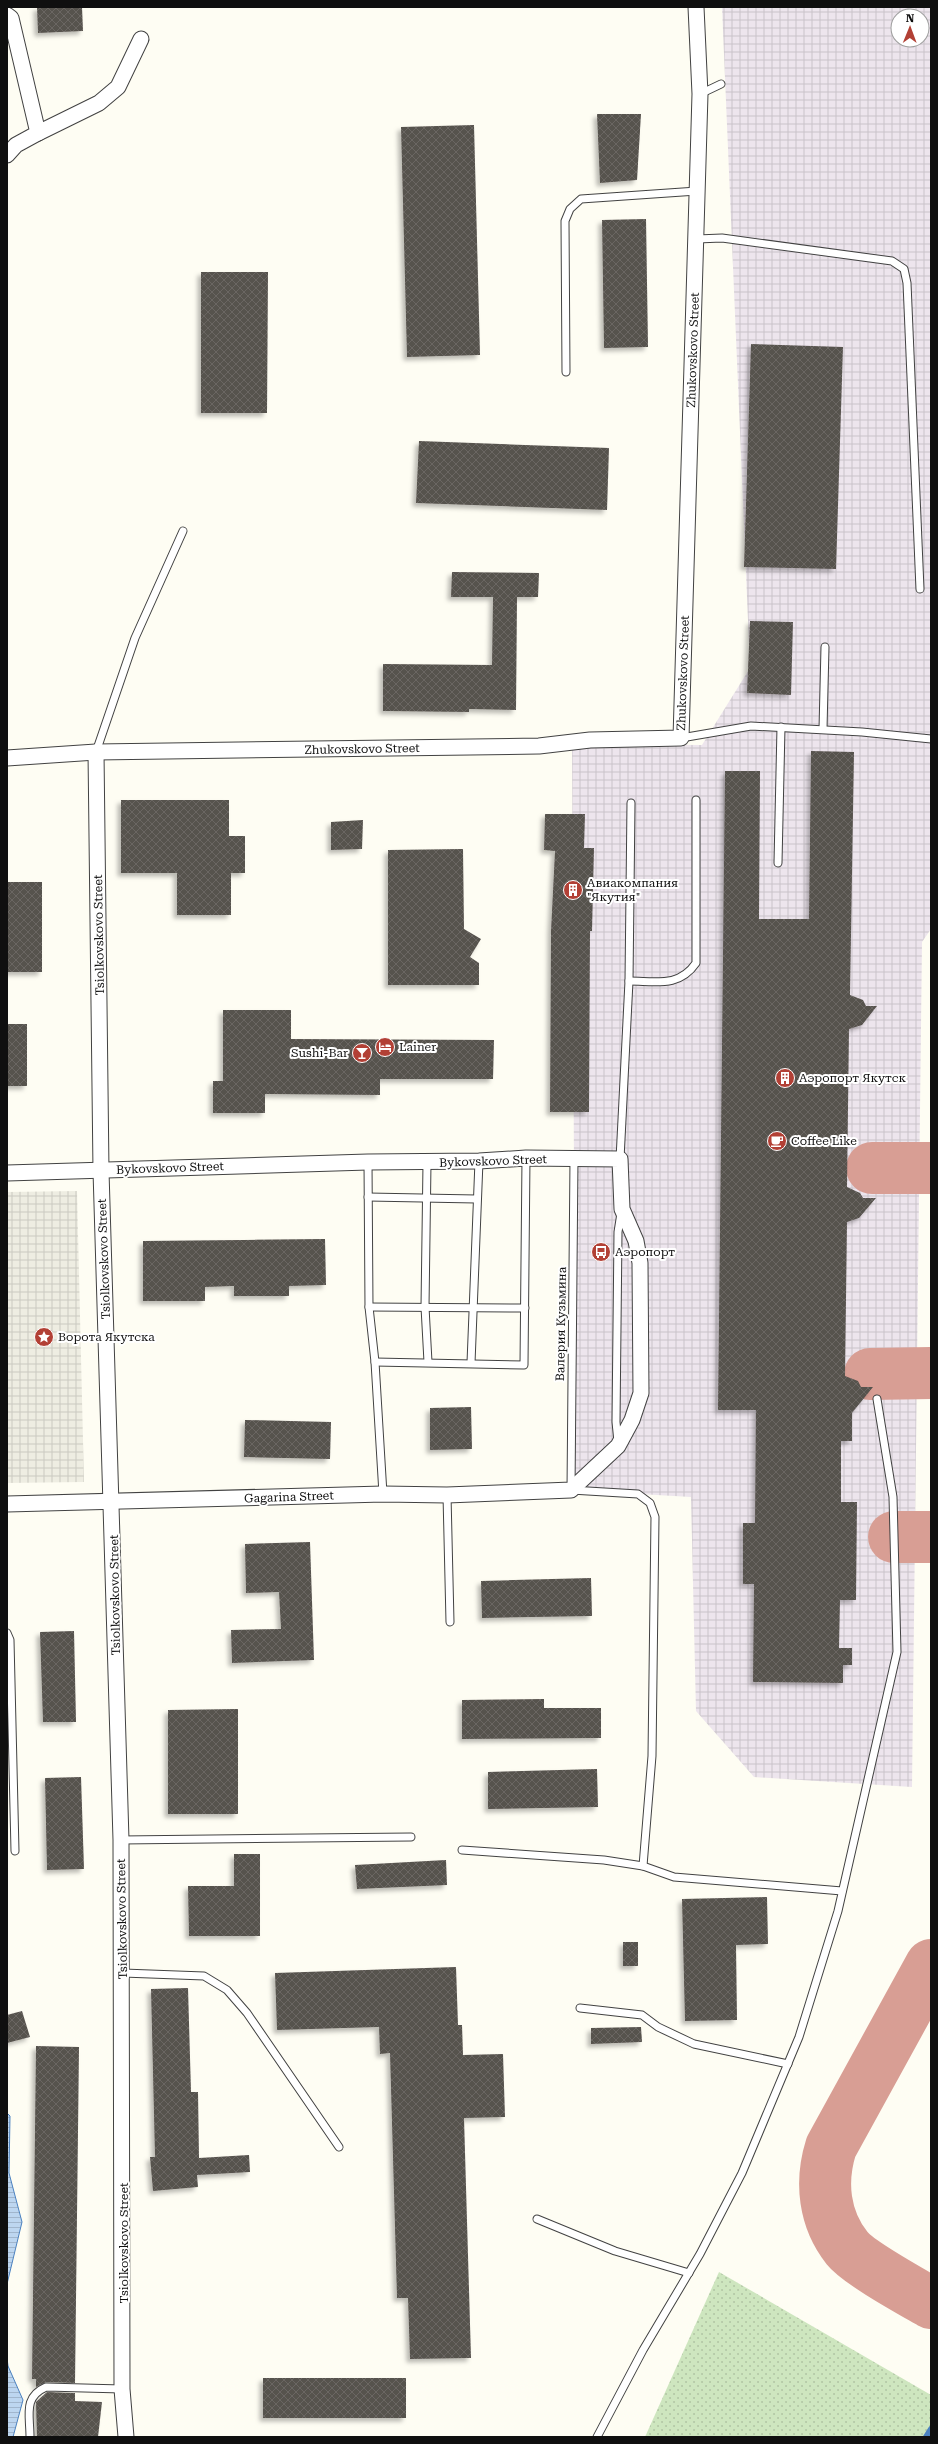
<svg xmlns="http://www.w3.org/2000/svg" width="938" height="2444" viewBox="0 0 938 2444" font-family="'Roboto Serif',serif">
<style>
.industrial{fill:url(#industrial-grid);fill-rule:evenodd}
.grass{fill:url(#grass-dots)}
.plaza{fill:url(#plaza-grid)}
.water{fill:url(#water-rules);stroke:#4b81c0}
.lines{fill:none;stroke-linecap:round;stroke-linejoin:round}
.stream{stroke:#4b81c0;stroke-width:6}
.taxiway{stroke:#d89e94;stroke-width:52}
.building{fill:url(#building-cross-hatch);filter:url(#shadow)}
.service-casing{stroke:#424242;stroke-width:9}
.minor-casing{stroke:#424242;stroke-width:17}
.service{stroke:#fff;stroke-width:7}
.minor{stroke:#fff;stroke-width:15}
.labels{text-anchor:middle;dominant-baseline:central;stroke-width:4;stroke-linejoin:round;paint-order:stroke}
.street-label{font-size:12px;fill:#0f0f0f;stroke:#fff}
.poi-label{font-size:12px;fill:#0f0f0f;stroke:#fff;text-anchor:start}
</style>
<defs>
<pattern id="industrial-grid" width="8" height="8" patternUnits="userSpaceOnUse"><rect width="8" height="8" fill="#ede5ed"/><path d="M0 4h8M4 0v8" fill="none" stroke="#cac3ca"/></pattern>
<pattern id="grass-dots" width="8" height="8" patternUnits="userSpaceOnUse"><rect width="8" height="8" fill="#cee6bf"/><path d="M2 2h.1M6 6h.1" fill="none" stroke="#b0c4a3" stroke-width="1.8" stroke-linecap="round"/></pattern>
<pattern id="plaza-grid" width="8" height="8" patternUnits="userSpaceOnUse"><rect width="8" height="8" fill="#eeede2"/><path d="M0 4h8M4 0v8" fill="none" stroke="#cbcac1"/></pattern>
<pattern id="water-rules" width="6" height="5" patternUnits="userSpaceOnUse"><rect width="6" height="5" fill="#bdd6f0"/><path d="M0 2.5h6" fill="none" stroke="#a1b6cd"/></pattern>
<pattern id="building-cross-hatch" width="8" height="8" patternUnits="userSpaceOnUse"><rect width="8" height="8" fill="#57524d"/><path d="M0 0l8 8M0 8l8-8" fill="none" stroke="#6a6662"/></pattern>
<filter id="shadow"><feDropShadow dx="-3.5" dy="3.5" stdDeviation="2" flood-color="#0004"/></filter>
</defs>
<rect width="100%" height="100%" fill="#fefdf3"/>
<!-- industrial -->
<path class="industrial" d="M 722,7 L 931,7 L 931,929 L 922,942 L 912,1787 L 754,1777 L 696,1711 L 691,1497 L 571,1490 L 574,1174 L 572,744 L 702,745 L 750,668 ZM 898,16 L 922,16 L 922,40 L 898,40 Z"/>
<!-- grass -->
<polygon class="grass" points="719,2272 931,2395 931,2437 645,2437"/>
<!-- plaza -->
<polygon class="plaza" points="77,1191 84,1482 7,1483 7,1192"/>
<!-- water -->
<g class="water">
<polygon points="7,2113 10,2116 9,2173 22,2222 7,2284"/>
<polygon points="7,2358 8,2366 23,2400 13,2437 7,2437"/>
</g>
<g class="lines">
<!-- stream -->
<polyline class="stream" points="926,2437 931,2429"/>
<!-- taxiway -->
<g class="taxiway">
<polyline points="872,1168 931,1168"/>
<polyline points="870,1374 931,1373"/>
<polyline points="894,1537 931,1537"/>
<path d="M 931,1965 L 831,2147 C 820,2182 824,2219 847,2248 C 859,2263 912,2292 931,2303"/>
</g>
</g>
<!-- building -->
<g class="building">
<polygon points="37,7 82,7 83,31 38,33"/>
<polygon points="597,114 641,114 637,180 600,183"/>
<polygon points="474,125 480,355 407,357 401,127"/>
<polygon points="646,219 648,347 604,348 602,220"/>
<polygon points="201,272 268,272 267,413 201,413"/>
<polygon points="751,344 843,347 836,569 744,567"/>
<polygon points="419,441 609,448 607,510 416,503"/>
<polygon points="452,572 539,573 538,597 517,597 516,710 469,709 469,712 383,711 383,664 492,665 493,597 451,597"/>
<polygon points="750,621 793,622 791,695 747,693"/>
<polygon points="811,751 854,752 850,995 863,1000 866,1006 877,1006 862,1025 849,1029 847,1187 860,1193 863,1198 876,1198 859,1218 847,1222 845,1376 858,1381 861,1387 873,1387 852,1413 852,1441 841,1441 841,1502 857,1502 856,1600 840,1600 839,1648 852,1648 852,1665 843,1665 843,1683 753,1682 754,1584 743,1584 743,1523 755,1523 756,1410 718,1410 725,771 760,771 759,919 809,919"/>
<polygon points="121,800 229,800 229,836 245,836 245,873 231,873 231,915 177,915 177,873 121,873"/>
<polygon points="545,814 585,814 584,848 594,848 592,931 590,931 589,1112 550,1112 551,931 555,851 544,850"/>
<polygon points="363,820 362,849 331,850 331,822"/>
<polygon points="463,849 464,929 481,939 470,957 479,963 479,985 388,985 388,850"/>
<rect x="7" y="882" width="35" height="90"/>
<polygon points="223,1010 291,1010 291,1039 494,1040 493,1079 380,1079 380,1095 265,1094 265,1113 213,1113 213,1081 223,1081"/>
<rect x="7" y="1024" width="20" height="62"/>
<polygon points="325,1239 326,1285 289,1286 289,1296 234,1296 234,1286 205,1287 205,1301 143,1301 143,1241"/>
<polygon points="471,1407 472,1449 430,1450 430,1408"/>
<polygon points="245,1420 331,1422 330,1459 244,1457"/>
<polygon points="310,1542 314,1660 232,1663 231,1630 281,1629 279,1592 246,1593 245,1544"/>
<polygon points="591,1578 592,1616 482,1618 481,1581"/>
<polygon points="74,1631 76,1722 43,1722 40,1632"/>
<polygon points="544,1699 544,1708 601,1708 601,1738 462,1739 462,1700"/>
<polygon points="238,1709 238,1814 168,1814 168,1710"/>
<polygon points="597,1769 598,1807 488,1809 488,1772"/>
<polygon points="81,1777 84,1869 47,1870 45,1778"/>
<polygon points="234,1854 260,1854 260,1936 189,1936 188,1886 234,1886"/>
<polygon points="446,1860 447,1885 357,1889 355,1865"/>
<polygon points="767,1897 768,1944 736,1945 737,2020 685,2021 682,1899"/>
<rect x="623" y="1942" width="15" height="24"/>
<polygon points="456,1967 458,2025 462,2025 463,2055 503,2054 505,2117 464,2118 471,2358 410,2359 408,2298 397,2298 390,2053 380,2054 379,2027 277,2030 275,1973"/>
<polygon points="188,1988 191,2092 198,2092 199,2158 249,2155 250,2172 197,2175 198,2187 153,2191 150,2157 155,2157 151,1989"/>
<polygon points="22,2011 30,2037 7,2043 7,2015"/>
<polygon points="641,2027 642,2042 591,2044 591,2028"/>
<polygon points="36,2046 79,2047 75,2383 46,2382 36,2387 36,2379 32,2379"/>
<rect x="263" y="2378" width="143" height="40"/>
<polygon points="47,2392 75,2393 75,2401 102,2402 98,2437 37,2437 36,2402"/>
</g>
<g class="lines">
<defs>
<g id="service">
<polyline points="700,94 721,84"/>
<polyline points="697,239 722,238 892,261 904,269 907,283 920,589"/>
<polyline points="566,372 565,221 570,209 581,199 697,191"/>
<polyline points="823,729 825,647"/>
<polyline points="681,738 751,726 862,732 931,739"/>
<polyline points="96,752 135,638 183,531"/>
<polyline points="778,863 781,727"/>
<path d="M 629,981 C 655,981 679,988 696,963 L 696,800"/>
<polyline points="574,1159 571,1490 638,1494 650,1503 655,1517 652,1756 643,1866"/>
<polyline points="620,1159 629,981 631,803"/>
<polyline points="368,1162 369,1307 375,1362 383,1494"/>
<polyline points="427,1163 425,1307 428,1362"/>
<polyline points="368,1197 476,1199"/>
<polyline points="369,1307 525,1308"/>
<polyline points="375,1362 524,1365 526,1158"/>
<polyline points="471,1363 479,1161"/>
<polyline points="618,1442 616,1422 618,1232 621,1213"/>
<polyline points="447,1495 450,1622"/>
<polyline points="7,1633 10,1640 15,1851"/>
<polyline points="121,1840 411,1837"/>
<polyline points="462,1850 604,1860 643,1866 674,1877 842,1891"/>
<polyline points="123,1973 204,1976 227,1990 247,2013 339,2147"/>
<polyline points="580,2008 642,2015 658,2027 694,2044 788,2064"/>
<polyline points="537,2219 615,2251 689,2273"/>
<path d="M 30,2437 C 30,2415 23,2397 46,2387 L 122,2389"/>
<polyline points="597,2437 643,2350 700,2254 742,2173 799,2037 838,1911 897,1652 893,1497 877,1399"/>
</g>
<g id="minor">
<polyline points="7,15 11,18 38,133 16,145 7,155"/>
<polyline points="38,133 99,103 118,87 141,39"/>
<polyline points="96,752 101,1171 121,1840 122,2389 126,2437"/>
<polyline points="7,758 96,752 539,746 590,740 681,738 700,94 696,7"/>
<polyline points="7,1173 368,1162 479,1161 526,1158 620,1159 622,1209 636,1241 640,1263 641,1393 632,1420 618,1446 571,1490 447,1495 383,1494 7,1504"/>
</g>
</defs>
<!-- service casing -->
<use href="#service" class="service-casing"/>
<!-- minor casing -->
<use href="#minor" class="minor-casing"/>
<!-- service -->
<use href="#service" class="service"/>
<!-- minor -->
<use href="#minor" class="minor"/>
</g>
<!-- icons -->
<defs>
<symbol id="building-disc" viewBox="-11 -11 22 22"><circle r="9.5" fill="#b24035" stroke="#fff"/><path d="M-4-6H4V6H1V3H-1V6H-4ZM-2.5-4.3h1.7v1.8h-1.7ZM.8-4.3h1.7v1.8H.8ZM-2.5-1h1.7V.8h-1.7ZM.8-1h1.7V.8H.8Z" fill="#fff"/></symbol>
<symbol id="hotel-disc" viewBox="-11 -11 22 22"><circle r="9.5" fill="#b24035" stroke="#fff"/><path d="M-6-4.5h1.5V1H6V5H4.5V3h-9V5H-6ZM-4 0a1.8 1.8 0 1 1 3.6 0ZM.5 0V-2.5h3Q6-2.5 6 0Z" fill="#fff"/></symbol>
<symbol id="bar-disc" viewBox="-11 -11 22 22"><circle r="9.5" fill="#b24035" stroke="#fff"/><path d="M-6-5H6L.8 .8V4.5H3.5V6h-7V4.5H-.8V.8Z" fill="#fff"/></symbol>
<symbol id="cafe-disc" viewBox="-11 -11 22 22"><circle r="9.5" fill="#b24035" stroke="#fff"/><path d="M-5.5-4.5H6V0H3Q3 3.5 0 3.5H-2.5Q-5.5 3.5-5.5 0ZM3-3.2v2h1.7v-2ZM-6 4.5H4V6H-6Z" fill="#fff"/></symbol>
<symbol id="bus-disc" viewBox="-11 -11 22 22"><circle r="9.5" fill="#b24035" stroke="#fff"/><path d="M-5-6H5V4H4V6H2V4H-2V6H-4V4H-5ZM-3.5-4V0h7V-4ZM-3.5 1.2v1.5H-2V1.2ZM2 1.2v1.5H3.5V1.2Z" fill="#fff"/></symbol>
<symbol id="sight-disc" viewBox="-11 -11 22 22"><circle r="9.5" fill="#b24035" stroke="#fff"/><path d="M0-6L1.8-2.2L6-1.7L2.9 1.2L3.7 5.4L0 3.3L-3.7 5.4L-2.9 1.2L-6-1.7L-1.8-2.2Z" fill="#fff"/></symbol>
</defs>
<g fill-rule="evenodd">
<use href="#building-disc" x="562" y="879" width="22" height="22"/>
<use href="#hotel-disc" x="374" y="1036" width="22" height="22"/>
<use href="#bar-disc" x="351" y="1042" width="22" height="22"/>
<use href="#building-disc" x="774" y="1067" width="22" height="22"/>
<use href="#cafe-disc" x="766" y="1130" width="22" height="22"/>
<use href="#bus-disc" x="590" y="1241" width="22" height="22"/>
<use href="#sight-disc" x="33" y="1326" width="22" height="22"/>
</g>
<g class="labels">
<!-- street labels -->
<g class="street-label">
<text transform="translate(693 350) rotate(-88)">Zhukovskovo Street</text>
<text transform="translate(683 673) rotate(-88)">Zhukovskovo Street</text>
<text transform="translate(362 749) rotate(-1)">Zhukovskovo Street</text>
<text transform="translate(99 935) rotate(-91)">Tsiolkovskovo Street</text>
<text transform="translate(493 1161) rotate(-2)">Bykovskovo Street</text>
<text transform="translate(170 1168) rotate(-2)">Bykovskovo Street</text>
<text transform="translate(104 1259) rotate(-92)">Tsiolkovskovo Street</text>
<text transform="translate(561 1324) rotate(-89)">Валерия Кузьмина</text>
<text transform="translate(289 1497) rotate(-2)">Gagarina Street</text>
<text transform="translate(115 1595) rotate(-91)">Tsiolkovskovo Street</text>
<text transform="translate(122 1919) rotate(-91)">Tsiolkovskovo Street</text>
<text transform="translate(124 2243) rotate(-90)">Tsiolkovskovo Street</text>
</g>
<!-- poi labels -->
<g class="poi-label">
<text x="587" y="883">Авиакомпания<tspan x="587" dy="14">"Якутия"</tspan></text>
<text x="399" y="1047">Lainer</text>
<text x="348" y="1053" text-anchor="end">Sushi-Bar</text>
<text x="799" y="1078">Аэропорт Якутск</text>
<text x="791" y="1141">Coffee Like</text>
<text x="615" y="1252">Аэропорт</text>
<text x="58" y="1337">Ворота Якутска</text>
</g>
</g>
<!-- border -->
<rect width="938" height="2444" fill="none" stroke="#0f0f0f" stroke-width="16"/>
<!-- north arrow -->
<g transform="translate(910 28) rotate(1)"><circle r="19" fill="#ffffff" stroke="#9f9f9f"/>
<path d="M0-3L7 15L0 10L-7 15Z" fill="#b24035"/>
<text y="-6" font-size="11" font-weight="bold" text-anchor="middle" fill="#0f0f0f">N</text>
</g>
</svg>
